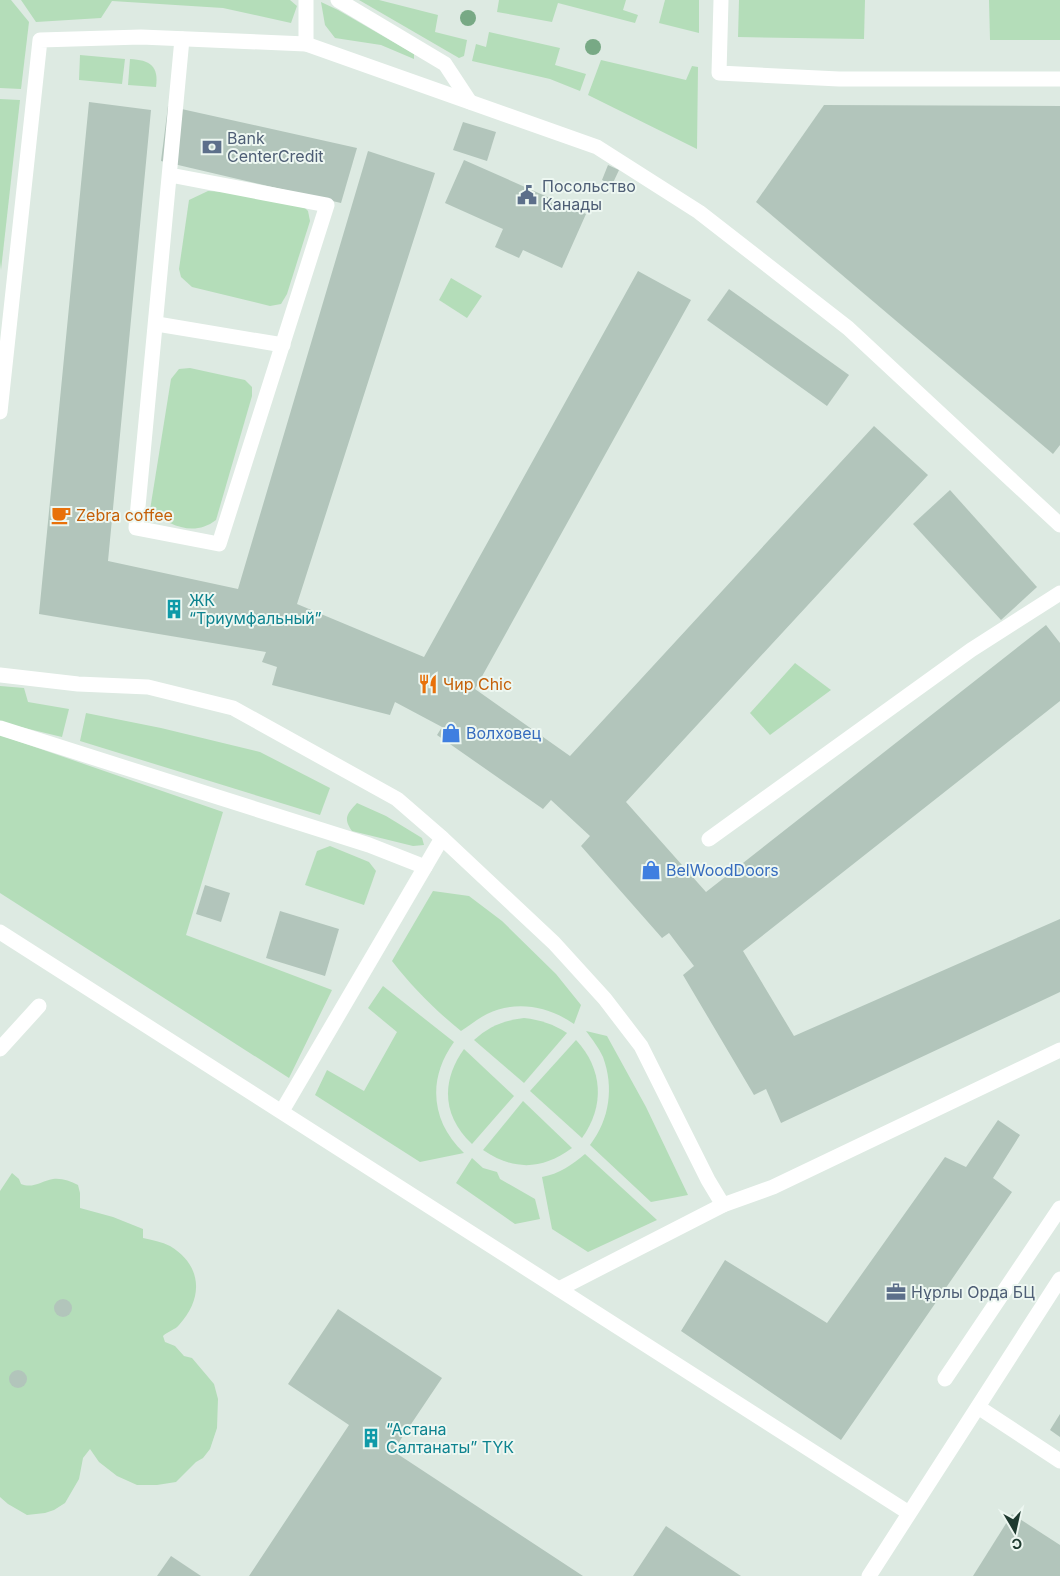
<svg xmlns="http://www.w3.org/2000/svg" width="1060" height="1576" viewBox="0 0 1060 1576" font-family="Inter,sans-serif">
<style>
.green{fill:#b4ddb9}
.building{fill:#b2c5bb}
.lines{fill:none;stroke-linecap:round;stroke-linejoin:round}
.minor{stroke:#fff;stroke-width:15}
.tree{fill:#78a985}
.labels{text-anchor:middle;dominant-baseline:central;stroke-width:4;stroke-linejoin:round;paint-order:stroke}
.service-label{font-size:16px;fill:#4e5e75;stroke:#edf7f1;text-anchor:start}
.food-label{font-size:16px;fill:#c56008;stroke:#edf7f1;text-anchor:start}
.culture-label{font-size:16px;fill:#0d838f;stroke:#edf7f1;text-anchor:start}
.shop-label{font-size:16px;fill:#366cbe;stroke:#edf7f1;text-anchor:start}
</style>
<rect width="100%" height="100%" fill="#ddeae2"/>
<!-- green -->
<g class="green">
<polygon points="0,0 11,0 29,22 21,89 0,88"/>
<polygon points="21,0 290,0 297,6 291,23 223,8 112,1 101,18 36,22"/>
<polygon points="359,0 379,0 438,15 435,32 467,40 464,56 459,58"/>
<polygon points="499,0 626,0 623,10 638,15 635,23 558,3 552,22 497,12"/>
<polygon points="665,0 699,0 699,33 659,23"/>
<polygon points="739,0 865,0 864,39 738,37"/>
<polygon points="989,0 1060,0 1060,40 990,40"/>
<polygon points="321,2 338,10 414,54 414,59 381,45 335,38 325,25"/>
<polygon points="489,32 560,48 555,65 586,74 580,91 550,79 472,61 476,44 486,47"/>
<polygon points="80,55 125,59 122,84 79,80"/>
<path d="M 130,59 C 150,60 159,66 156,87 L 128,85 Z"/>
<polygon points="601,60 686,80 692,66 698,67 697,149 588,95"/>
<polygon points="0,99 20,100 1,270 0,262"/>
<polygon points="208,191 227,192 304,207 308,211 310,221 287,294 281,304 270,306 192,287 181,277 179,269 189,200"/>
<polygon points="451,278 482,296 467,318 439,300"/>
<path d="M 190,368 L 245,380 L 252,387 L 252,396 L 216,520 C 194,537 170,526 150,510 L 171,379 L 179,369 Z"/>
<polygon points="795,663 831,690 770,735 750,713"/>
<polygon points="0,686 24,688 28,702 69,709 62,737 0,722"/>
<polygon points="86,713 161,728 260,752 330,788 320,815 80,741"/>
<polygon points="0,735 223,812 186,935 332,990 289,1078 0,893"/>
<path d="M 357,803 L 386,816 L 422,838 L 424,845 L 413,846 L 352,831 C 343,818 347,814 357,803 Z"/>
<polygon points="330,846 369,862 376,871 364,905 305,885 317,851"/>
<path d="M 433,891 L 469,896 L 502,921 L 556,974 L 581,1005 L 574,1024 C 548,1006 516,1000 487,1014 C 477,1019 469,1026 461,1031 C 435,1010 413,988 392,961 Z"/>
<path d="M 383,986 L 454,1042 C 427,1079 431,1122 464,1153 L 420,1162 L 315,1095 L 327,1070 L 364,1091 L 397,1032 L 368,1008 Z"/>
<path d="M 524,1018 C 541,1020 553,1024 567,1033 L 524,1083 L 474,1040 C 489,1026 505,1020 524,1018 Z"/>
<path d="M 586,1031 L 607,1036 L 646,1107 L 688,1195 L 651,1202 L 590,1145 C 610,1119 614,1087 603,1057 C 599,1048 592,1039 586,1031 Z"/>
<path d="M 576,1040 C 603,1069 605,1106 582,1138 L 530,1091 Z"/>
<path d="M 464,1049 L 514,1096 L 472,1144 C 442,1116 441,1081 464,1049 Z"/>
<path d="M 523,1101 L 572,1148 C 542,1170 514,1171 483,1150 Z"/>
<path d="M 585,1154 L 657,1220 L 588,1252 L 552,1229 L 542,1177 C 559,1174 572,1165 585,1154 Z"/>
<polygon points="472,1158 483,1168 497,1172 500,1179 535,1199 540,1219 515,1224 456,1183"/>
<path d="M 12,1173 L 19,1179 L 21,1184 C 33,1189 41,1181 53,1179 C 62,1178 70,1181 78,1185 L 80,1193 L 80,1208 L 113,1217 L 143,1229 L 143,1238 C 152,1240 162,1242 170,1246 C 202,1265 204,1298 179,1325 C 175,1330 168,1331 163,1336 L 165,1342 L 175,1346 L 184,1356 L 192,1358 L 214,1384 L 218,1399 L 217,1428 L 210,1449 L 203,1458 L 196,1462 L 176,1482 L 157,1485 L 137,1485 L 117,1476 L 99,1462 L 90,1449 L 83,1458 L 79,1479 L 65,1503 L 54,1510 L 45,1513 L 27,1515 L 8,1504 L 0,1497 L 0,1191 Z"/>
</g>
<!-- building -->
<g class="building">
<polygon points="89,102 151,110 108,561 238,589 368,151 435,173 297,604 424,657 638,271 691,300 475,689 570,756 874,426 928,475 626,802 706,892 1046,625 1060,643 1060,701 743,951 794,1036 1060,919 1060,992 781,1123 766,1089 754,1095 683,975 694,966 669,933 662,938 581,846 590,836 551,800 543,809 437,735 442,727 395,702 390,715 272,685 277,667 262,662 266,652 39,614"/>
<polygon points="824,105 1060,106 1060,445 1053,454 756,202"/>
<polygon points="168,106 357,148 341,203 161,161"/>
<polygon points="463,122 496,132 487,161 453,150"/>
<polygon points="464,160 586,214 562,268 523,250 519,258 495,247 503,229 445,203"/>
<polygon points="608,165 619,170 612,185 602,180"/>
<polygon points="729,289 849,375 827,406 707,320"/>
<polygon points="950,490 1037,587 1001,620 913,524"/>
<polygon points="205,885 230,893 221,922 196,914"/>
<polygon points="280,911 339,929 325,976 266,958"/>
<polygon points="998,1120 1020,1135 993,1178 1012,1192 841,1440 681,1331 725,1260 827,1323 945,1157 966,1167"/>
<circle cx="63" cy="1308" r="9"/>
<polygon points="338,1309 442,1378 393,1451 583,1576 249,1576 349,1425 288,1384"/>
<circle cx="18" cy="1379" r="9"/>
<polygon points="1060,1414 1060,1437 1050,1430"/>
<polygon points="1012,1514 1060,1545 1060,1576 973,1576"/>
<polygon points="666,1526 709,1555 741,1576 633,1576"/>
<polygon points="171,1556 201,1576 157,1576"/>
</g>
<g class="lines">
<!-- minor -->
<g class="minor">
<polyline points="306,0 306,44"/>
<polyline points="338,0 445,64 470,102"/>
<polyline points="721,0 719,73 839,79 1060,79"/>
<path d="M 170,175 L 327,205 L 219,544 L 136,528 C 152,365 168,202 182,39"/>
<polyline points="157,324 283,345"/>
<polyline points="0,412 40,40 141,37 306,44 597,147 699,212 848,328 1060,525"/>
<polyline points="0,675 78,684 148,687 233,708 397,799 442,838 554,943 605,999 641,1046 708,1180 723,1205 773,1187 1060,1050"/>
<polyline points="0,728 369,845 425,867"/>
<polyline points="709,839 971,650 1060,593"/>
<polyline points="0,932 909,1513"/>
<polyline points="0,1049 39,1006"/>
<polyline points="282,1111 442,838"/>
<polyline points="559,1289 723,1205"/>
<polyline points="945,1379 1060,1208"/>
<polyline points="978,1407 1060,1461"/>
<polyline points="869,1576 1060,1279"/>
</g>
</g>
<!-- trees -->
<g class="tree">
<circle cx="468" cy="18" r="8"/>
<circle cx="593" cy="47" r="8"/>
</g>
<!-- icons -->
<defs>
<symbol id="bank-bare" viewBox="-9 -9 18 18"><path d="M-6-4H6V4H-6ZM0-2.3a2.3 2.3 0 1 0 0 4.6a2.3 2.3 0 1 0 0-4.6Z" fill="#5c6f8a" stroke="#edf7f1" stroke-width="2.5" paint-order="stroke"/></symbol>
<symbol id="civic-bare" viewBox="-9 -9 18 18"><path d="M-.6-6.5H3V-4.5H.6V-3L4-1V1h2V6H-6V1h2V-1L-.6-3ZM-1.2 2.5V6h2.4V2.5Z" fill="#5c6f8a" stroke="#edf7f1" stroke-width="2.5" paint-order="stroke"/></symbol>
<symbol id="cafe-bare" viewBox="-9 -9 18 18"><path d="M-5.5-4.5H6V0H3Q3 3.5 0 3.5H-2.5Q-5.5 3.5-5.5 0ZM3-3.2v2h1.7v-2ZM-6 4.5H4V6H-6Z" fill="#e8710a" stroke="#edf7f1" stroke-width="2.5" paint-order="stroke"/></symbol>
<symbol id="building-bare" viewBox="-9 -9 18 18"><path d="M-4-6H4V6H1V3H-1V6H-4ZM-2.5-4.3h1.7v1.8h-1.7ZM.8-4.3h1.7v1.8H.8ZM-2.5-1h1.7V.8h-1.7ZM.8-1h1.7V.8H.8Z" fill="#0f9aa8" stroke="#edf7f1" stroke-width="2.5" paint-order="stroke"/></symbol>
<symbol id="restaurant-bare" viewBox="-9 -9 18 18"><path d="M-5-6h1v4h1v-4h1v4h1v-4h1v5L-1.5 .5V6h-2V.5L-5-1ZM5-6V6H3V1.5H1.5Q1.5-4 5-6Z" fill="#e8710a" stroke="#edf7f1" stroke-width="2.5" paint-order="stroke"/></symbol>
<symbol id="shop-bare" viewBox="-9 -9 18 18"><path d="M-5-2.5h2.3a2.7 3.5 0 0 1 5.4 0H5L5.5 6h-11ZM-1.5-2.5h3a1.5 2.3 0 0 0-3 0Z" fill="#3f7fe0" stroke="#edf7f1" stroke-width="2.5" paint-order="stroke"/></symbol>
<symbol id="office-bare" viewBox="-9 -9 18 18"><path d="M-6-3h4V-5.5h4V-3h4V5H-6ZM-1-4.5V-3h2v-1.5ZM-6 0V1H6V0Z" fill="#5c6f8a" stroke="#edf7f1" stroke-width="2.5" paint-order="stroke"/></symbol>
</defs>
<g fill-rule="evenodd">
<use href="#bank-bare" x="198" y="133" width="28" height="28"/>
<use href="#civic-bare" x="513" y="181" width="28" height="28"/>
<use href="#cafe-bare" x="47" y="501" width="28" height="28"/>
<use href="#building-bare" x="160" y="595" width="28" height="28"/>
<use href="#restaurant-bare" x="414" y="670" width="28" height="28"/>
<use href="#shop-bare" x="437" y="719" width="28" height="28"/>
<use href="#shop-bare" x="637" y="856" width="28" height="28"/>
<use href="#office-bare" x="882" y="1278" width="28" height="28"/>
<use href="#building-bare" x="357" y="1424" width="28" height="28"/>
</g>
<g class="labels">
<!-- service labels -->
<g class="service-label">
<text x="227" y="138">Bank<tspan x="227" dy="18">CenterCredit</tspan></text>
<text x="542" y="186">Посольство<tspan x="542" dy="18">Канады</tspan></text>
<text x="911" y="1292">Нұрлы Орда БЦ</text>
</g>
<!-- food labels -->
<g class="food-label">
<text x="76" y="515">Zebra coffee</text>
<text x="443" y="684">Чир Chic</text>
</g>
<!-- culture labels -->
<g class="culture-label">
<text x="189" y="600">ЖК<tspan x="189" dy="18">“Триумфальный”</tspan></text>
<text x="386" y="1429">“Астана<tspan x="386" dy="18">Салтанаты” ТҮК</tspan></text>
</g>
<!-- shop labels -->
<g class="shop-label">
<text x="466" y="733">Волховец</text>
<text x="666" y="870">BelWoodDoors</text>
</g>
</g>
<!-- north arrow -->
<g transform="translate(1015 1531) rotate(171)" stroke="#edf7f1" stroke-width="4" paint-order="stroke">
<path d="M0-4L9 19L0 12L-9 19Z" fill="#1e3a2f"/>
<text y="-8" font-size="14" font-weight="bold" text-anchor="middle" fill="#1e3a2f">С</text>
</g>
</svg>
